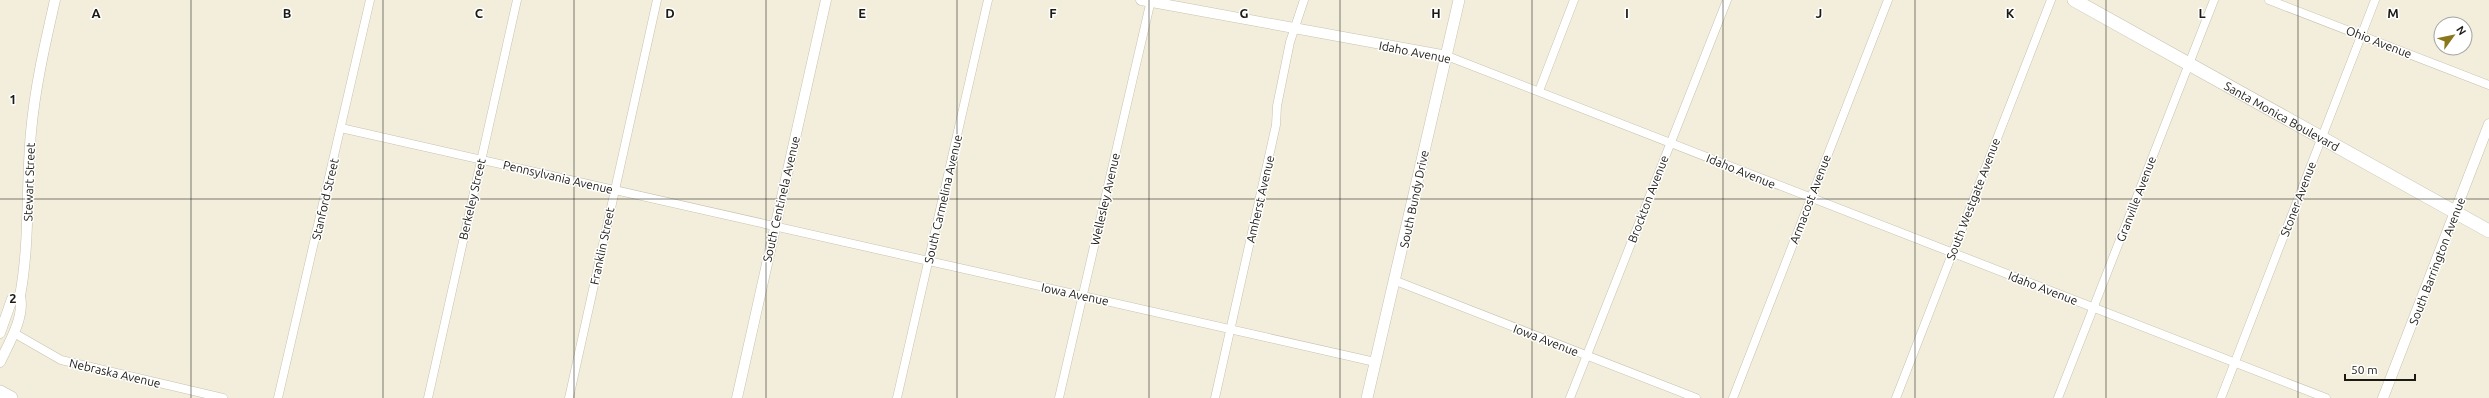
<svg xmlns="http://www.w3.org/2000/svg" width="2489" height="398" viewBox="0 0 2489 398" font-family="Ubuntu,sans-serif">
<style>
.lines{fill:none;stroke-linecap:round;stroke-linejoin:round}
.minor-casing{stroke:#c7c2b0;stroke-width:9}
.tertiary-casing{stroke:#c7c2b0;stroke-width:11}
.secondary-casing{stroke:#c7c2b0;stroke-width:12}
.primary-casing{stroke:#c7c2b0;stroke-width:14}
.minor{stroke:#fff;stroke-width:8}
.tertiary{stroke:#fff;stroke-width:10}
.secondary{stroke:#fff;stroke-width:11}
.primary{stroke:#fff;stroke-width:13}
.grid{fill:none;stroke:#1c1a14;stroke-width:1;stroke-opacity:0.55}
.labels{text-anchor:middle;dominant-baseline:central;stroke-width:3;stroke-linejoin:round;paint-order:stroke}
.street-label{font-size:12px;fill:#1c1a14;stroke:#fff}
.grid-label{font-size:13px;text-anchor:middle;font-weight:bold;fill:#1c1a14;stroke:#fff;stroke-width:3;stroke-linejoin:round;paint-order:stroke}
</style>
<rect width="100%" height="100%" fill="#f3eedb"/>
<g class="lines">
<defs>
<g id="minor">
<polyline points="2269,0 2489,85"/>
<polyline points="1447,56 2326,398"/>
<polyline points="1539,91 1574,0"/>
<polyline points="341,128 1375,362"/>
<polyline points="1396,281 1696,398"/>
<polyline points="14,333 61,360 223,398"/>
<polyline points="278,398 370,0"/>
<polyline points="428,398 517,0"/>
<polyline points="569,398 657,0"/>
<polyline points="897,398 988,0"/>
<polyline points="1059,398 1151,0"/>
<polyline points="1215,398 1276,125 1277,106 1290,42 1304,0"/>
<polyline points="1570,398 1727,0"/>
<polyline points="1733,398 1888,0"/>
<polyline points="1896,398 2051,0"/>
<polyline points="2058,398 2214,0"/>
<polyline points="2221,398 2375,0"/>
</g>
<g id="tertiary">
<polyline points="1141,0 1447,56"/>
<polyline points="0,333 12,299 20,296"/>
<path d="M 0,362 C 9,343 25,317 20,296 C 30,242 26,187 31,132 C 35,87 45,44 55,0"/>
<polyline points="737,398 826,0"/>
<polyline points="2383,398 2489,124"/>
</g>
<polyline id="secondary" points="1367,398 1459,0"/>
<g id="primary">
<path id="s1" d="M 2074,0 L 2489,231"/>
<polyline points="0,392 11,398"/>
</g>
</defs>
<!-- minor casing -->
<use href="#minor" class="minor-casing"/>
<!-- tertiary casing -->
<use href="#tertiary" class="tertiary-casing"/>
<!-- secondary casing -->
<use href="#secondary" class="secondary-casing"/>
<!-- primary casing -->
<use href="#primary" class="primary-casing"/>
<!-- minor -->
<use href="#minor" class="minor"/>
<!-- tertiary -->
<use href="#tertiary" class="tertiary"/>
<!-- secondary -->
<use href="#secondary" class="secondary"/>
<!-- primary -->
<use href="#primary" class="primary"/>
</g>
<!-- grid -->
<path class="grid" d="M 191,0 L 191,398M 383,0 L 383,398M 574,0 L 574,398M 766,0 L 766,398M 957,0 L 957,398M 1149,0 L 1149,398M 1340,0 L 1340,398M 1532,0 L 1532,398M 1723,0 L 1723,398M 1915,0 L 1915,398M 2106,0 L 2106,398M 2298,0 L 2298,398M 0,199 L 2489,199"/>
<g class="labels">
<!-- street labels -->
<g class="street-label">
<text transform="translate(2379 42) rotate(21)">Ohio Avenue</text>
<text transform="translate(1415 52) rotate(11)">Idaho Avenue</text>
<text stroke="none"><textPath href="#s1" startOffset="238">Santa Monica Boulevard</textPath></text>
<text transform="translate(1741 171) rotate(22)">Idaho Avenue</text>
<text transform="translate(558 177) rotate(13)">Pennsylvania Avenue</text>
<text transform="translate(29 182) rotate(-88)">Stewart Street</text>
<text transform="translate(325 199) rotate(-77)">Stanford Street</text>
<text transform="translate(472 199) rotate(-77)">Berkeley Street</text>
<text transform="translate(781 199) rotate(-77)">South Centinela Avenue</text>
<text transform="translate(943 199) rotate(-77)">South Carmelina Avenue</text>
<text transform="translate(1105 199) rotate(-77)">Wellesley Avenue</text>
<text transform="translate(1260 199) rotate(-77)">Amherst Avenue</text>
<text transform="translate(1414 199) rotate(-78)">South Bundy Drive</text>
<text transform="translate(1648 199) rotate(-69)">Brockton Avenue</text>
<text transform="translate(1810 199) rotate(-69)">Armacost Avenue</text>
<text transform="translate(1973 199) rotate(-69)">South Westgate Avenue</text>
<text transform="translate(2136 199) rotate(-69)">Granville Avenue</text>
<text transform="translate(2298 199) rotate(-69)">Stoner Avenue</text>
<text transform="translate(602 246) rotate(-78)">Franklin Street</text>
<text transform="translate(2437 261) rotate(-69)">South Barrington Avenue</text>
<text transform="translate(2043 288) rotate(21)">Idaho Avenue</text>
<text transform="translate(1075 294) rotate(12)">Iowa Avenue</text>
<text transform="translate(1546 340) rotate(21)">Iowa Avenue</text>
<text transform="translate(115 373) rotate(13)">Nebraska Avenue</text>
</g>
</g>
<g class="grid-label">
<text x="96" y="18">A</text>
<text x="287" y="18">B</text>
<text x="479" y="18">C</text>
<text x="670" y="18">D</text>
<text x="862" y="18">E</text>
<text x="1053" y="18">F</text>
<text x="1244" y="18">G</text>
<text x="1436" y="18">H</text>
<text x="1627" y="18">I</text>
<text x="1819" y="18">J</text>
<text x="2010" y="18">K</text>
<text x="2202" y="18">L</text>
<text x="2393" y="18">M</text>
<text x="13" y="104">1</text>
<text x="13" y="303">2</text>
</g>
<!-- north arrow -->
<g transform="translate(2453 36) rotate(57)"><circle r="19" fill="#ffffff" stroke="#a4a3a1"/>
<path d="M0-3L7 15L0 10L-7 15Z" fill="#8b761b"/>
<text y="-6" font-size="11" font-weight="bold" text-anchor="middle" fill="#1c1a14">N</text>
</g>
<!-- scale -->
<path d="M2345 374v6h70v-6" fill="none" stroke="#1c1a14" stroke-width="2"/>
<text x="2351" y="374" font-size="12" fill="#1c1a14" stroke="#ffffff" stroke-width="3" paint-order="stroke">50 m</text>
</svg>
